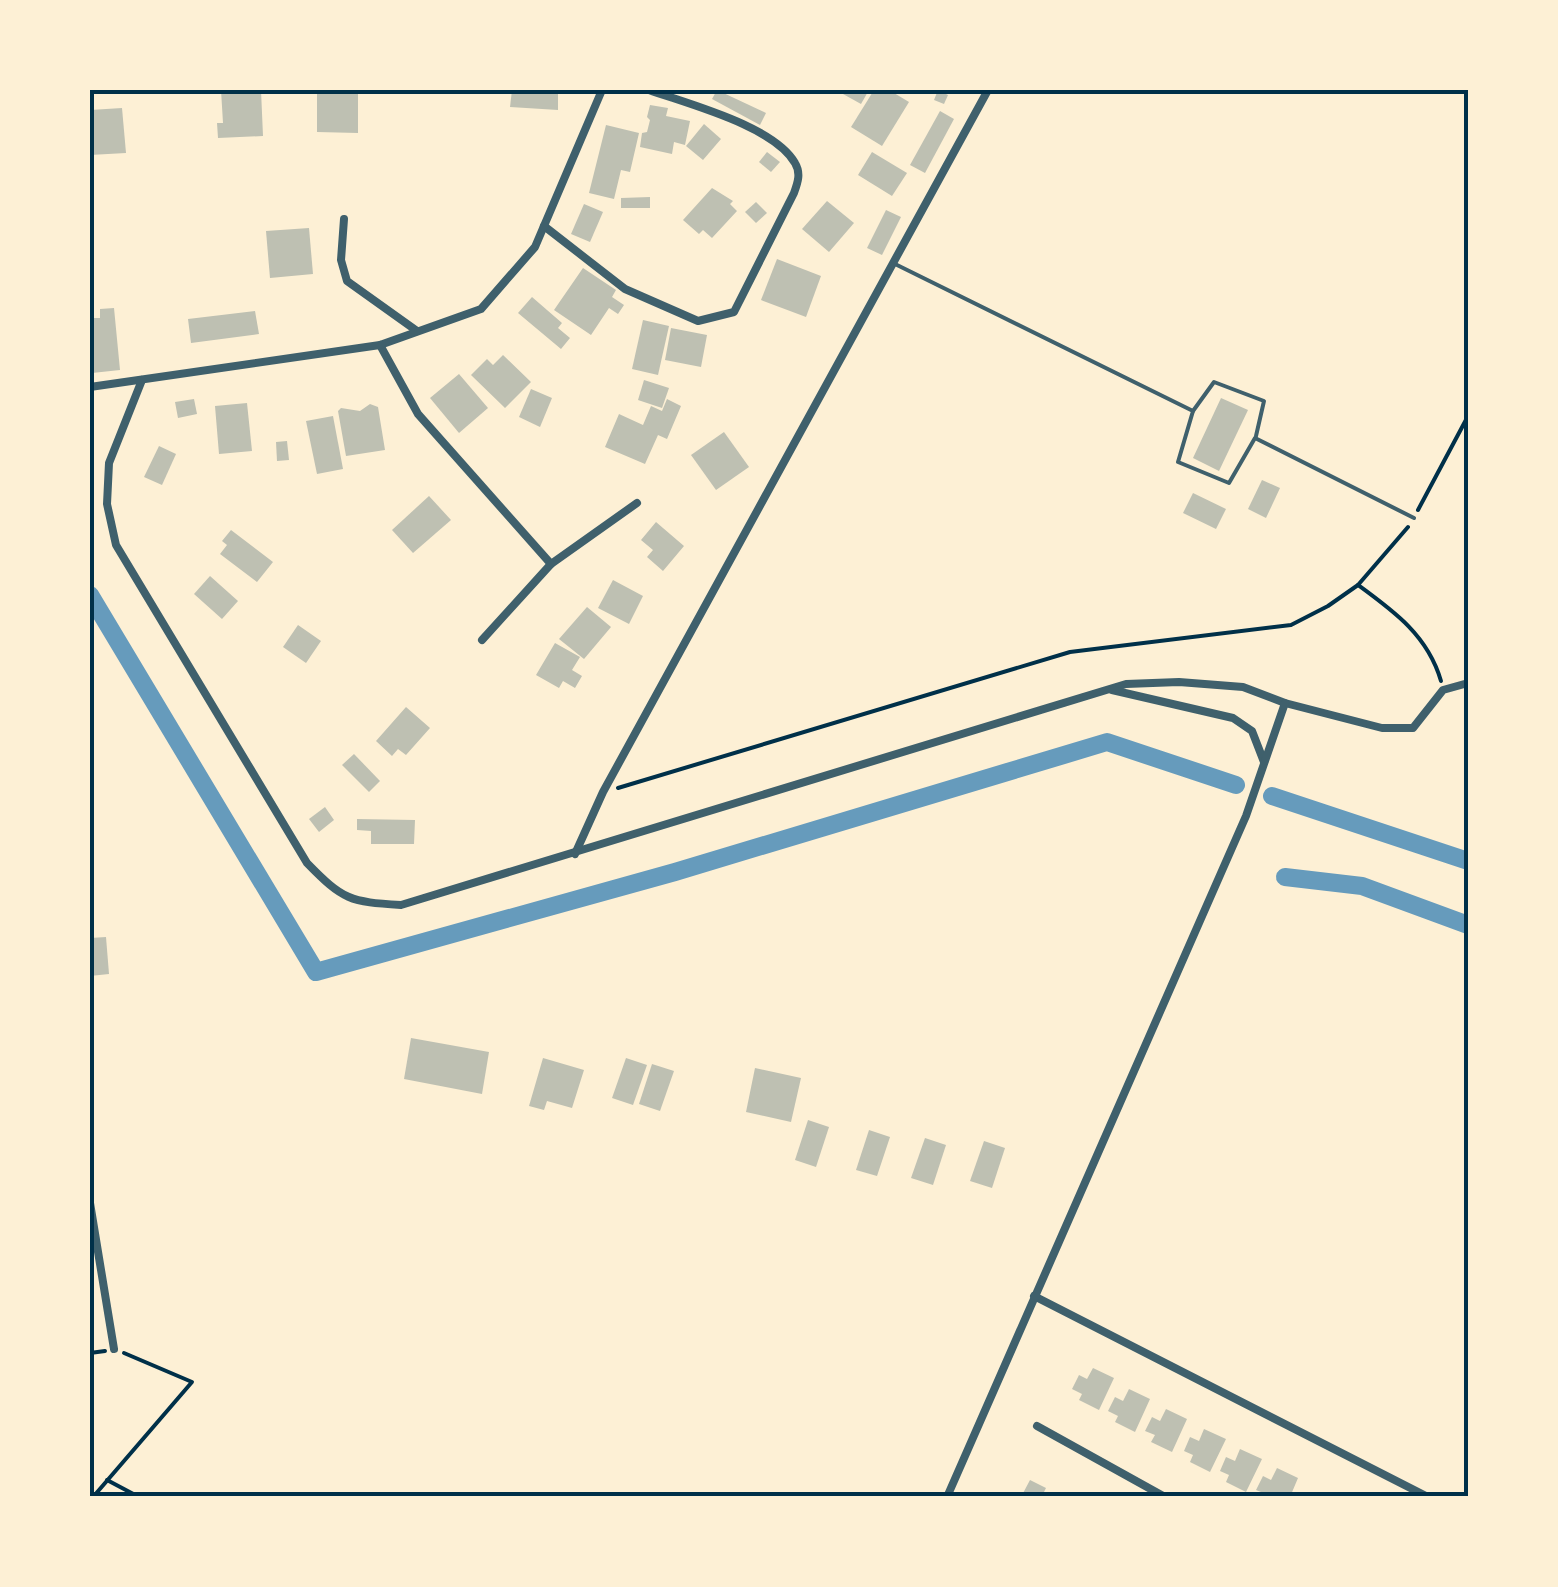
<svg xmlns="http://www.w3.org/2000/svg" width="1558" height="1587" viewBox="0 0 1558 1587" font-family="'Sofia Sans Condensed',sans-serif">
<style>
.lines{fill:none;stroke-linecap:round;stroke-linejoin:round}
.canal{stroke:#669bbc;stroke-width:18}
.building{fill:#bec0b2}
.path{stroke:#003049;stroke-width:4}
.service{stroke:#3f606c;stroke-width:4}
.minor{stroke:#3f606c;stroke-width:8}
.neatline{fill:none;stroke:#003049;stroke-width:4}
</style>
<rect width="100%" height="100%" fill="#fdf0d5"/>
<g class="lines">
<!-- canal -->
<g class="canal">
<polyline points="90,595 316,972 675,872 1107,742 1236,785"/>
<polyline points="1272,796 1468,861"/>
<polyline points="1285,877 1362,886 1468,925"/>
</g>
</g>
<!-- building -->
<g class="building">
<polygon points="221,90 261,90 263,136 218,138 217,123 223,123"/>
<polygon points="317,90 358,90 358,133 317,132"/>
<polygon points="512,90 558,92 558,110 510,107"/>
<polygon points="717,90 766,113 760,125 712,99"/>
<polygon points="845,90 869,90 861,104 843,94"/>
<polygon points="874,90 889,90 909,102 882,146 851,127"/>
<polygon points="938,90 948,95 944,104 934,100"/>
<polygon points="650,105 668,108 666,116 690,121 685,145 674,142 672,154 640,147 642,133 647,132 650,120 647,117"/>
<polygon points="122,108 126,153 90,155 90,110"/>
<polygon points="940,111 954,119 925,173 910,165"/>
<polygon points="704,124 721,139 703,160 686,146"/>
<polygon points="606,125 639,133 630,172 621,170 614,199 589,193"/>
<polygon points="767,152 780,162 771,172 759,162"/>
<polygon points="872,152 907,173 892,196 858,175"/>
<polygon points="712,188 733,201 730,204 737,211 712,238 703,230 699,234 683,220"/>
<polygon points="650,197 650,208 621,208 621,198"/>
<polygon points="827,201 854,223 829,252 802,229"/>
<polygon points="756,202 767,213 756,223 745,212"/>
<polygon points="584,204 603,212 590,242 571,234"/>
<polygon points="886,210 901,217 882,255 867,248"/>
<polygon points="309,228 313,274 270,278 266,231"/>
<polygon points="777,259 821,276 806,317 761,300"/>
<polygon points="583,268 616,290 612,297 624,305 618,314 609,308 591,335 554,310"/>
<polygon points="532,297 562,323 558,328 570,338 561,349 518,313"/>
<polygon points="114,308 120,370 92,373 90,318 100,318 100,309"/>
<polygon points="255,311 259,334 191,343 188,319"/>
<polygon points="643,320 669,326 658,375 632,369"/>
<polygon points="671,328 707,335 701,367 665,360"/>
<polygon points="503,355 531,382 505,408 471,375 487,359 493,365"/>
<polygon points="459,374 488,408 459,433 430,398"/>
<polygon points="644,380 669,388 662,408 638,400"/>
<polygon points="531,389 552,398 540,427 519,417"/>
<polygon points="1221,398 1248,410 1219,471 1193,458"/>
<polygon points="194,399 197,414 178,418 175,402"/>
<polygon points="667,399 681,406 667,439 658,435 645,464 605,447 619,414 643,425 651,406 662,411"/>
<polygon points="247,403 252,451 219,454 215,406"/>
<polygon points="370,404 378,407 385,450 346,456 338,411 341,408 360,411"/>
<polygon points="333,416 343,469 317,474 306,421"/>
<polygon points="724,432 749,467 716,490 691,455"/>
<polygon points="287,441 289,460 277,461 276,442"/>
<polygon points="159,446 176,454 162,485 144,477"/>
<polygon points="1262,480 1280,488 1266,518 1248,509"/>
<polygon points="1193,493 1226,509 1216,529 1183,513"/>
<polygon points="429,496 451,520 413,553 392,530"/>
<polygon points="656,522 684,546 663,571 647,557 653,550 641,540"/>
<polygon points="231,530 273,562 257,582 220,554 227,545 222,541"/>
<polygon points="210,576 238,601 222,619 194,594"/>
<polygon points="613,580 643,596 629,624 598,608"/>
<polygon points="587,607 611,627 584,659 559,639"/>
<polygon points="298,625 321,641 306,663 283,647"/>
<polygon points="555,643 580,657 572,670 582,676 575,688 563,681 559,688 536,675"/>
<polygon points="406,707 430,728 406,755 398,749 392,756 376,741"/>
<polygon points="354,754 380,781 369,792 342,765"/>
<polygon points="325,807 334,820 319,832 309,819"/>
<polygon points="357,819 415,820 414,844 371,844 371,831 357,830"/>
<polygon points="106,937 109,974 90,976 90,938"/>
<polygon points="411,1038 489,1052 482,1094 404,1079"/>
<polygon points="543,1058 584,1070 572,1108 547,1101 544,1110 529,1106"/>
<polygon points="626,1058 647,1065 633,1105 612,1098"/>
<polygon points="652,1064 674,1071 660,1111 639,1104"/>
<polygon points="755,1068 801,1078 791,1122 746,1112"/>
<polygon points="808,1120 829,1127 816,1167 795,1160"/>
<polygon points="869,1130 890,1137 877,1176 856,1170"/>
<polygon points="925,1138 946,1145 933,1185 911,1178"/>
<polygon points="984,1141 1005,1148 992,1188 970,1181"/>
<polygon points="1093,1368 1114,1378 1099,1410 1079,1400 1082,1394 1072,1389 1079,1375 1087,1379"/>
<polygon points="1129,1389 1150,1399 1135,1432 1115,1422 1118,1416 1108,1411 1115,1397 1123,1401"/>
<polygon points="1166,1409 1187,1419 1172,1452 1151,1442 1155,1435 1145,1431 1152,1417 1160,1421"/>
<polygon points="1204,1429 1226,1439 1210,1472 1190,1462 1193,1455 1184,1451 1190,1437 1199,1441"/>
<polygon points="1240,1449 1262,1459 1246,1492 1226,1482 1229,1475 1220,1471 1226,1457 1235,1461"/>
<polygon points="1277,1468 1298,1478 1290,1497 1265,1497 1266,1494 1256,1490 1263,1476 1271,1480"/>
<polygon points="1030,1480 1046,1488 1044,1492 1054,1497 1021,1497"/>
</g>
<g class="lines">
<!-- path -->
<g class="path">
<polyline points="1418,510 1468,416"/>
<path d="M 1358,585 C 1395,612 1428,636 1441,681"/>
<polyline points="618,788 1070,652 1291,625 1328,606 1358,585 1408,527"/>
<polyline points="90,1353 105,1351"/>
<polyline points="107,1480 139,1497"/>
<polyline points="93,1497 192,1382 124,1353"/>
</g>
<!-- service -->
<g class="service">
<polyline points="895,264 1193,411 1178,462 1229,483 1255,438 1414,518"/>
<polyline points="1193,411 1214,382 1264,401 1256,436"/>
</g>
<!-- minor -->
<g class="minor">
<polyline points="344,219 341,260 347,281 417,331"/>
<path d="M 544,226 L 625,289 L 698,321 L 734,312 L 794,193 C 798,182 801,173 795,163 C 774,126 688,104 649,90"/>
<polyline points="380,345 418,414 551,564 637,503"/>
<path d="M 142,380 L 109,463 L 107,504 L 116,545 L 307,863 C 343,900 350,902 401,905 L 1126,684 L 1179,682 L 1243,687 L 1285,703 L 1382,728 L 1413,728 L 1443,690 L 1468,683"/>
<polyline points="90,387 380,345 481,309 535,247 602,90"/>
<polyline points="482,640 551,564"/>
<polyline points="1112,690 1233,718 1252,731 1264,762"/>
<polyline points="575,854 603,792 988,90"/>
<polyline points="90,1203 114,1349"/>
<polyline points="1034,1296 1428,1497"/>
<polyline points="1037,1426 1165,1497"/>
<polyline points="947,1497 1246,816 1285,703"/>
</g>
</g>
<!-- border -->
<rect width="1558" height="1587" fill="none" stroke="#fdf0d5" stroke-width="185"/>
<rect x="92" y="92" width="1374" height="1402" class="neatline"/>
</svg>
